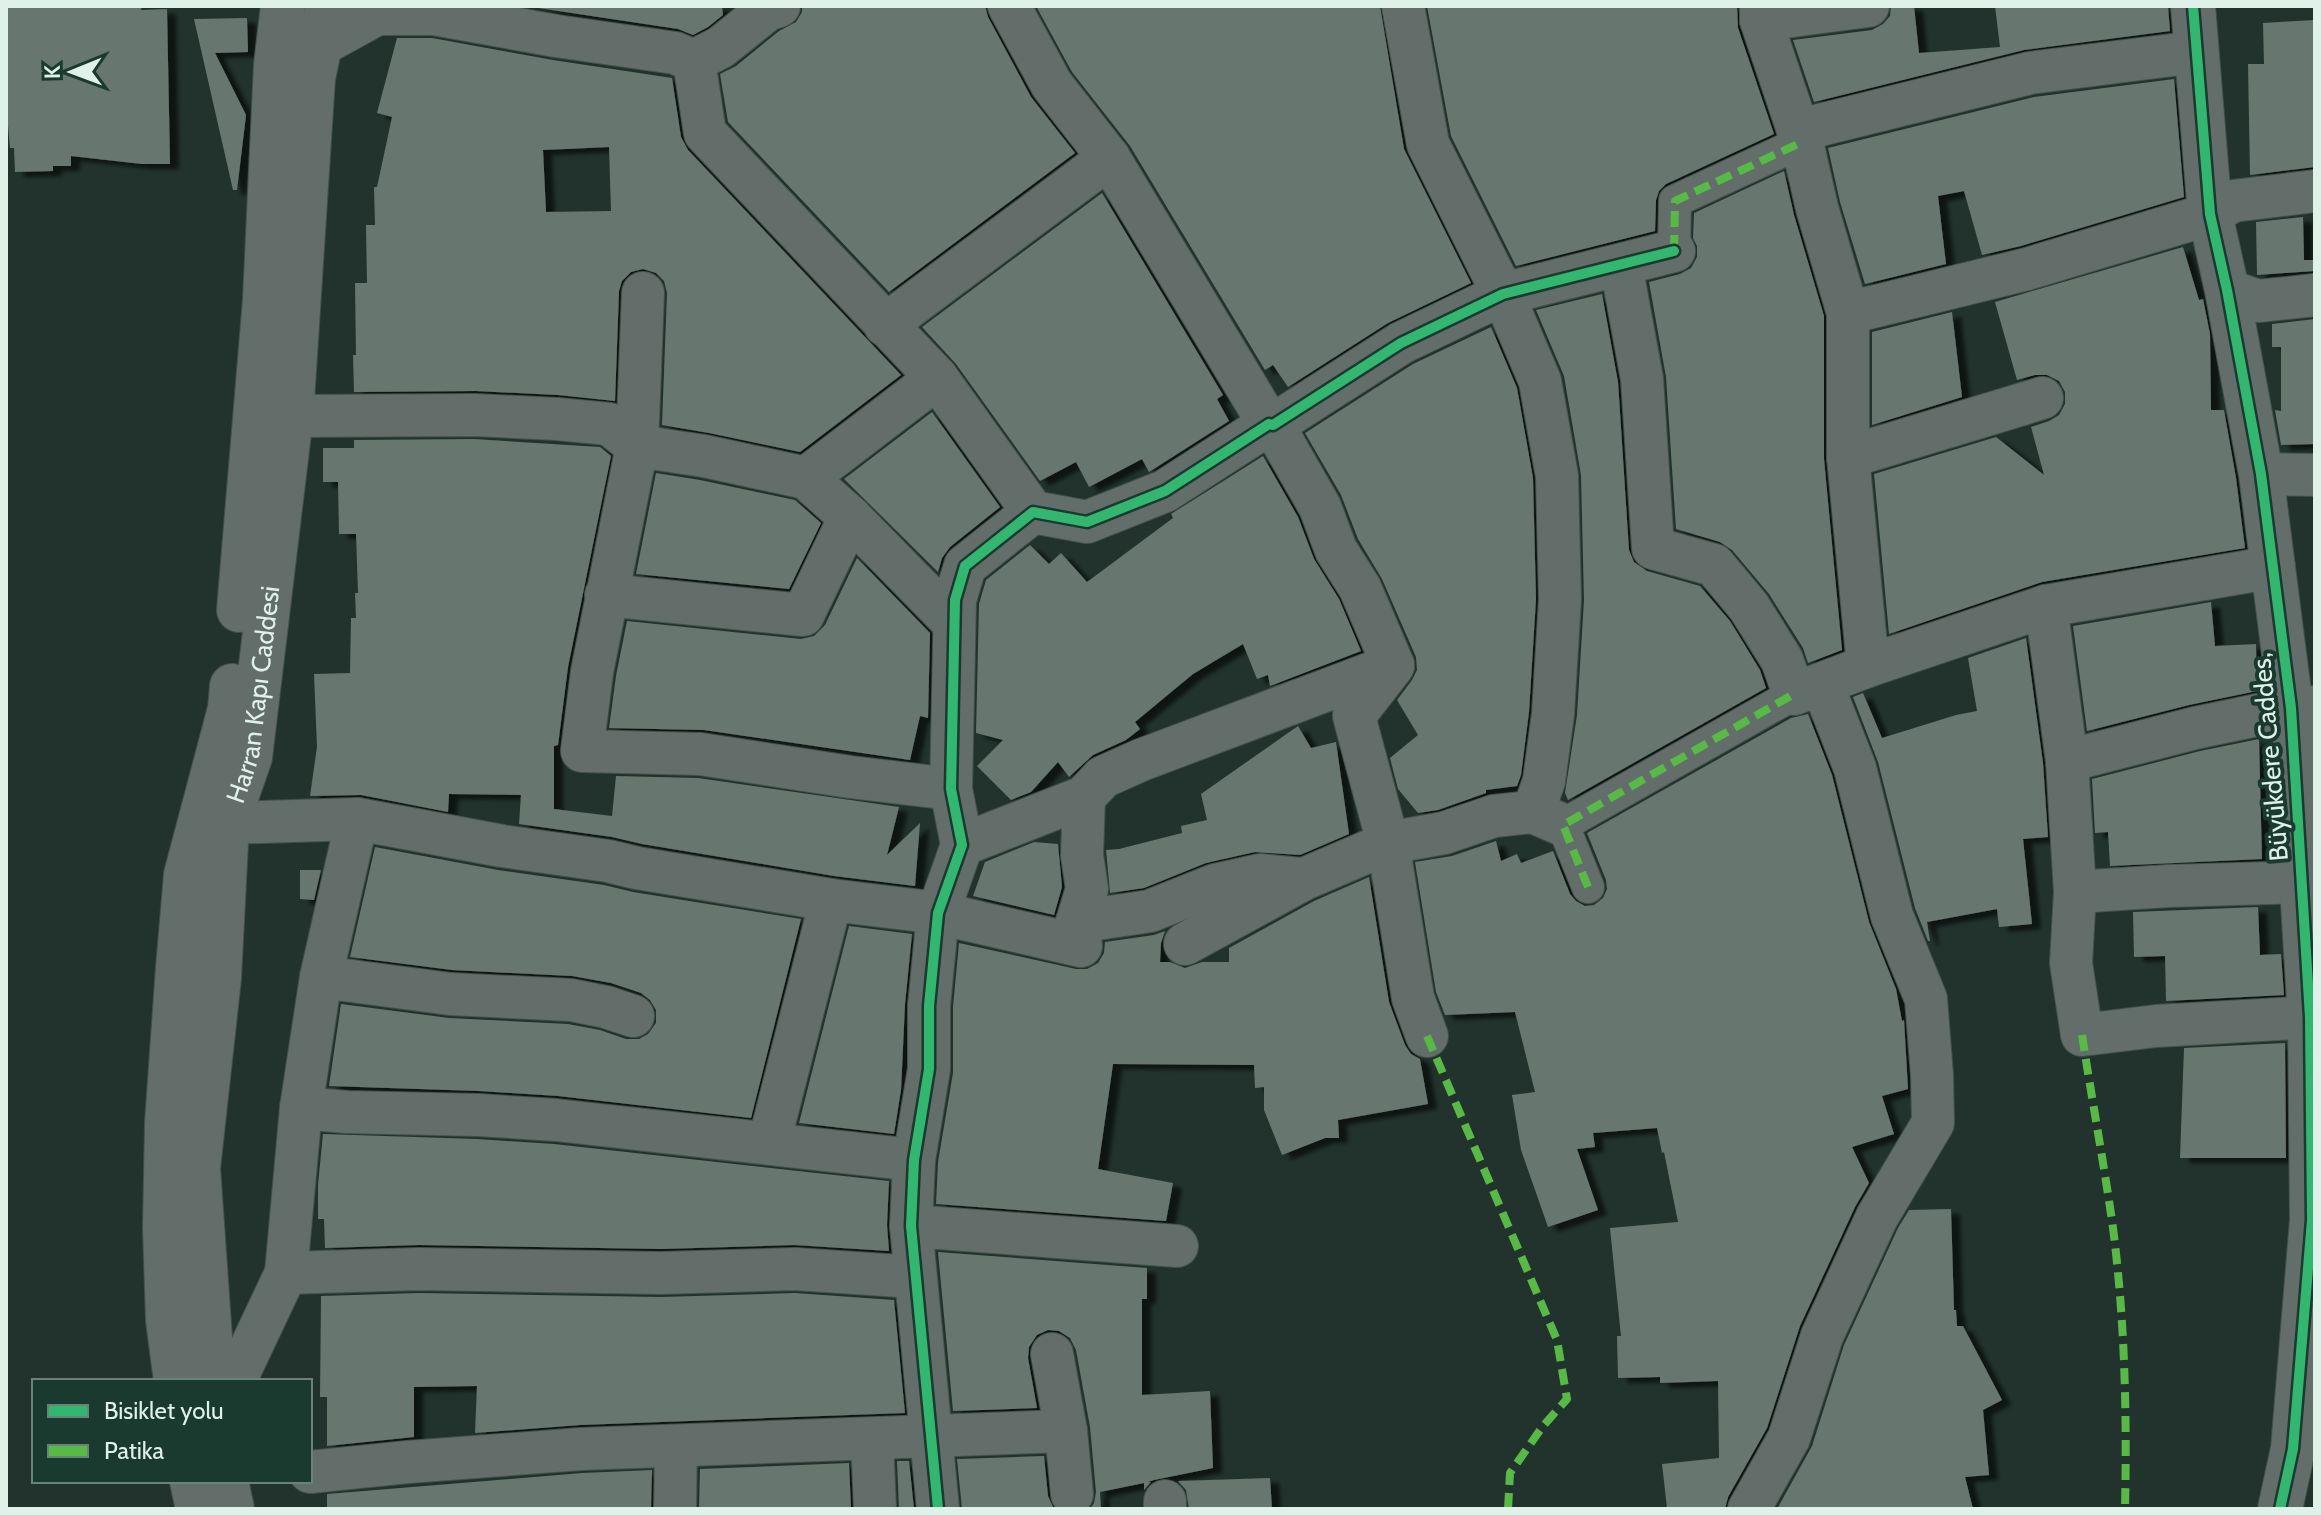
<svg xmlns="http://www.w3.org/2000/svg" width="2321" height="1515" viewBox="0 0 2321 1515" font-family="Cabin,sans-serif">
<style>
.building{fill:#677670;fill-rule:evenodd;filter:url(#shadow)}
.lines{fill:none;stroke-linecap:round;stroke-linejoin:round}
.pedestrian-casing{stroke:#42514b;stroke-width:34}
.minor-casing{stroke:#42514b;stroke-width:44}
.tertiary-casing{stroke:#42514b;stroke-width:46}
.secondary-casing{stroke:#42514b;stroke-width:46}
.pedestrian{stroke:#636e6a;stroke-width:32}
.minor{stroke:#636e6a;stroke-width:42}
.tertiary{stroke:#636e6a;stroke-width:44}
.secondary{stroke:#636e6a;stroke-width:44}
.quiet{stroke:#58b947;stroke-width:8;stroke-dasharray:16 8;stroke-linecap:butt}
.cycleway-casing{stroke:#1b3a2f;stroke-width:15}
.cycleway{stroke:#33b770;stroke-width:10}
.labels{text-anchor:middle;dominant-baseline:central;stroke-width:8;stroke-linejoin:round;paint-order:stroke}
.street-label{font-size:26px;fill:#dff1e9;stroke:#1b3a2f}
</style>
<defs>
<filter id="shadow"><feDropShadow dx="9" dy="5" stdDeviation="2" flood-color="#0009"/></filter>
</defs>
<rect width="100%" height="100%" fill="#22332d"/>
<!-- building -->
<g class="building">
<polygon points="68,6 142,6 141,10 167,9 170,164 142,164 71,156 71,166 53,166 53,171 15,172 14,148 10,148 6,103 6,7 69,8"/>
<polygon points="525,6 722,6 723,15 708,27 693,35 678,29"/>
<polygon points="802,6 985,6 988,17 1031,97 1075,153 889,292 728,122 720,74 736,66 779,31 796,22 802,12"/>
<polygon points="1036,6 1380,6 1404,149 1471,283 1388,323 1288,387 1273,365 1265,370 1130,146 1072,72"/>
<polygon points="1427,6 1737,6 1738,28 1774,134 1666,184 1659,191 1656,200 1655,231 1516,266 1451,136"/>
<polygon points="1891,6 1914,6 1919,53 2000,47 1995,6 2168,6 2170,31 2024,50 1814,102 1793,40 1872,30 1883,24 1890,16"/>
<polygon points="247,18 248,52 215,53 246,115 237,190 233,190 194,19"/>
<polygon points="2315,20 2315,167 2250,175 2248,64 2264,64 2263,23"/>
<path d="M 397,38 L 432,38 L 553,60 L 672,78 L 681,137 L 688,150 L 901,375 L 800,452 L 709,433 L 662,425 L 667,293 L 664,281 L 656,273 L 643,269 L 631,272 L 622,281 L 619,291 L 615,401 L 558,395 L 476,391 L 354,392 L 353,355 L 356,355 L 355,283 L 367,283 L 366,225 L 375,225 L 374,187 L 377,187 L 392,117 L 377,113 ZM 609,147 L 611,211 L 546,212 L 543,150 Z"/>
<polygon points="2174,79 2184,197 2021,246 1982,255 1964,191 1938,196 1946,264 1865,284 1840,202 1828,148 2034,97"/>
<polygon points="1784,171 1794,215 1824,316 1824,459 1842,650 1808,663 1803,648 1769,594 1732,550 1720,542 1676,529 1666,377 1649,282 1680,274 1691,268 1697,257 1697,246 1693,238 1694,213"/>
<polygon points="1102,193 1223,395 1217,399 1229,421 1149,472 1142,459 1089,487 1076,462 1040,481 956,364 922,327"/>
<polygon points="2303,217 2304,260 2315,260 2315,271 2257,275 2256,222"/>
<polygon points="2183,247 2199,300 2203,299 2210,334 2211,410 2224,410 2236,478 2245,548 2042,582 1889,634 1874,474 1996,437 2044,475 2031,427 2049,421 2059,415 2065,404 2065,392 2059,381 2047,375 2035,375 2017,380 1995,302"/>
<polygon points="1602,294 1618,382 1629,550 1634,562 1647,571 1700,586 1730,621 1760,670 1766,688 1568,800 1565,793 1577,715 1584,600 1581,475 1564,376 1536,310"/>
<polygon points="1952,312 1962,397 1872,425 1872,332"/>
<polygon points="2315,319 2315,444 2281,445 2275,410 2281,411 2281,347 2272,347 2272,324"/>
<polygon points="1491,327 1517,388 1533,478 1536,599 1529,712 1521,775 1517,786 1486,790 1486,793 1438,810 1418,813 1398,789 1390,758 1418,735 1397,700 1412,680 1417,670 1416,657 1382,579 1358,539 1341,495 1305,433 1413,364"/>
<polygon points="932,412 1000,507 950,547 942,558 938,572 844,479"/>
<polygon points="474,439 600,447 611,456 568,667 558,745 554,746 554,809 612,816 616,776 698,778 899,807 887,855 920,823 915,886 834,876 642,844 612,837 519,824 521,795 449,794 448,812 361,795 310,796 317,747 314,674 350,673 351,618 356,618 355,593 358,593 356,534 339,534 338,482 323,482 323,448 354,448 354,440"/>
<polygon points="1263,456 1298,517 1314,559 1339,599 1361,651 1270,686 1268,675 1257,679 1243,644 1193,674 1135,722 1140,729 1126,740 1093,755 1069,777 1058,762 1031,792 1011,800 977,766 1003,740 976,733 979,604 986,580 1030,545 1049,564 1061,553 1087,582 1173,518 1171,514"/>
<polygon points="656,473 700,480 795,500 821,523 789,589 636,574"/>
<polygon points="857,558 930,633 928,718 920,716 910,760 704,730 609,728 616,676 627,621 801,639 814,636 825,625"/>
<polygon points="2211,602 2215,646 2256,644 2257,691 2189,705 2087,731 2073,626"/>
<polygon points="2026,638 2043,763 2048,837 2023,839 2032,924 1999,927 1997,909 1927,922 1930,941 1928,941 1915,908 1878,762 1853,697 1863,693 1882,738 1956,715 1977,711 1968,658"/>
<polygon points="1808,714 1832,775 1869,922 1896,989 1902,1021 1904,1020 1908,1089 1882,1096 1894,1134 1852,1147 1869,1183 1855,1207 1800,1326 1767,1428 1728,1497 1725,1509 1667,1508 1662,1464 1719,1458 1718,1381 1660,1383 1660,1377 1618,1378 1617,1336 1621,1336 1610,1228 1678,1222 1664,1152 1662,1153 1657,1128 1593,1133 1595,1147 1577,1149 1598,1210 1548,1227 1521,1150 1512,1095 1535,1092 1515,1012 1445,1015 1436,992 1415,862 1452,856 1496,841 1501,861 1517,854 1521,863 1553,851 1570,894 1576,901 1585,906 1594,905 1603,898 1607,889 1606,880 1587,833 1791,718"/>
<polygon points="1298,726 1311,748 1336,742 1349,834 1300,855 1255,852 1206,863 1144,888 1110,893 1106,850 1119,849 1182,833 1181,826 1207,820 1201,794"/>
<polygon points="2259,739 2262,859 2110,866 2108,832 2095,833 2092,779 2200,751"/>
<polygon points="1034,842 1058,844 1062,887 1054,915 973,896 985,862"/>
<polygon points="375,847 498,870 604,885 633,892 801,919 751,1118 558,1096 479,1091 329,1086 341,1004 449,1018 568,1024 600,1030 626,1039 639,1039 648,1034 656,1023 656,1010 650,1000 641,993 611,983 572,976 452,970 350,957"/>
<polygon points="300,870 321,870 314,900 300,899"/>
<polygon points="1369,877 1389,1002 1405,1045 1411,1054 1420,1059 1428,1104 1338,1120 1339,1138 1325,1138 1282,1155 1264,1110 1264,1087 1255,1088 1254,1065 1113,1064 1098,1169 1173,1183 1166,1221 936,1204 938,1162 953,1073 953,1007 959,943 1076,969 1087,969 1098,963 1104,953 1105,942 1154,935 1165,931 1161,943 1160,962 1170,962 1185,968 1202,962 1229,962 1229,948 1314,901"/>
<polygon points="2258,907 2260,955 2281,954 2284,995 2166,1001 2165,956 2134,957 2133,912"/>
<polygon points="849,926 912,934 905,1004 901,1090 894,1134 799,1123"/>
<polygon points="2285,1043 2286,1158 2180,1158 2184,1048"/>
<polygon points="323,1134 477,1139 554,1144 889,1181 887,1225 889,1251 794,1245 661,1249 419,1245 325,1248 324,1219 318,1219 318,1185"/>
<polygon points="1951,1209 1954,1310 1956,1310 1957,1326 1963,1326 2002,1400 1983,1410 1989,1475 1965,1477 1973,1509 1777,1509 1812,1446 1844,1345 1898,1228 1909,1210"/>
<polygon points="938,1252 1147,1268 1147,1299 1142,1299 1142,1395 1210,1391 1213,1468 1154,1480 1148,1482 1151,1482 1144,1490 1144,1483 1100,1492 1101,1509 1090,1509 1094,1503 1096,1492 1090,1427 1076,1350 1070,1338 1059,1331 1048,1330 1037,1335 1029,1347 1028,1358 1037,1408 953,1411"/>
<polygon points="419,1293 661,1297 795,1293 894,1300 905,1413 580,1425 475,1433 477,1386 414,1387 414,1437 327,1446 327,1397 320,1397 321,1296"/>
<polygon points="1044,1456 1048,1496 1054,1509 962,1509 957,1459"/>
<polygon points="897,1461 909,1461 914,1509 899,1509"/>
<polygon points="849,1463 851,1509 699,1509 700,1469"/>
<polygon points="652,1470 651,1509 327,1509 327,1494 582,1473"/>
<polygon points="1270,1478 1272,1509 1189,1509 1186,1490 1178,1481"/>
</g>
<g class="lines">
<defs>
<g id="pedestrian">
<polyline points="1674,251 1675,201 1802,142"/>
<polyline points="1588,887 1563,825 1794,694"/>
</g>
<g id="minor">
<polyline points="1009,6 1052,85 1109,158 1269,424"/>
<polyline points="1403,6 1428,144 1503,294 1540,381 1557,476 1560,599 1553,714 1544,781 1533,812"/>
<polyline points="1761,6 1761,20 1802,142 1817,208 1848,313 1848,457 1868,666"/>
<polyline points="1761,20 1868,6"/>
<polyline points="319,46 377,14 434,14 556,36 675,53 694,61 705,133 937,378 1033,512"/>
<polyline points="694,61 721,47 767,10 779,6"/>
<polyline points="1802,142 1812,127 2030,73 2196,52"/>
<polyline points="1621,265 1642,379 1653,548 1714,565 1749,607 1782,660 1794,694 1868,666 2046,606 2274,567"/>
<polyline points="2227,290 2258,301 2315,295"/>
<polyline points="643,293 637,446 592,672 582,751 700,754 850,777 951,789"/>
<polyline points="1848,313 2027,269 2210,214 2233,201 2315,191"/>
<polyline points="885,325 1109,158"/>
<polyline points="291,416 475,415 557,419 609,424 637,446 704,456 806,478 850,517 954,623"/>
<polyline points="1273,425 1320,507 1336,550 1360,588 1393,665"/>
<polyline points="1848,457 2042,398"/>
<polyline points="2261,474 2315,475"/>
<polyline points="806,478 937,378"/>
<polyline points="606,595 803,615 850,517"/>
<polyline points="2046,606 2067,761 2195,728 2291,708 2315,707"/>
<polyline points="1393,666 1354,716 1388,843 1413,998 1427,1036"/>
<polyline points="2067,761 2075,892 2071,963 2082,1035 2156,1026 2315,1017"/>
<polyline points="227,823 357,819 502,846 608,861 637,868 831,900 938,913 1081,946 1077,922 1087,889 1082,855 1084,797"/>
<polyline points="962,845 1084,797 1103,777 1141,760 1393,665"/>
<polyline points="2075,892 2168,886 2302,882"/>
<polyline points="1077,922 1150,911 1215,885 1260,875 1301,879"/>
<polyline points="1185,944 1304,879 1388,843 1444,833 1494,816 1533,812 1563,825"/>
<polyline points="321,977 450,994 571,1000 606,1007 633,1016"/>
<polyline points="301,1108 347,1112 478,1115 556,1120 914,1160"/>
<polyline points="769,1143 831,900"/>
<polyline points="911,1226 1177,1246"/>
<polyline points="286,1273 419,1269 661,1273 795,1269 915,1277"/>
<polyline points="235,1381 286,1273 301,1108 321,977 357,819"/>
<polyline points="1066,1431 1072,1494"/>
<polyline points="872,1439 875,1509"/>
<polyline points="310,1472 408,1462 581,1449 1066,1431 1052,1354"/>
<polyline points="1165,1501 1165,1509"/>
<polyline points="675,1509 676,1446"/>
<polyline points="938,1509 911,1226 914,1160 929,1069 929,1006 938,913 962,845 951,789 955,600 965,566 1033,512 1087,522 1165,491 1269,424 1273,425 1401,343 1503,294 1674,251"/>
<polyline points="1749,1509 1789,1438 1822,1336 1877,1217 1933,1123 1932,1075 1926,999 1892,916 1855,768 1822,684"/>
</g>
<polyline id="tertiary" points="2193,6 2210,214 2227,290 2261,474 2291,708 2310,1017 2312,1220 2293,1449 2280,1509"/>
<g id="secondary">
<polyline points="239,610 265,300 276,65 283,6"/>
<polyline points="176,1381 168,1320 165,1228 167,1123 178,968 186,875 230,709 232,686"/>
<path id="s1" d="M 213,1381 L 198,1168 L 219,978 L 227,823 L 250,757 L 291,416 L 313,78 L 328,6"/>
<polyline points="192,1481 198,1509"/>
<polyline points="226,1481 232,1509"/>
</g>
</defs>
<!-- pedestrian casing -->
<use href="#pedestrian" class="pedestrian-casing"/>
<!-- minor casing -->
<use href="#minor" class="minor-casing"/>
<!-- tertiary casing -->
<use href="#tertiary" class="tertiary-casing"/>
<!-- secondary casing -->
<use href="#secondary" class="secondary-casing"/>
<!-- pedestrian -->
<use href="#pedestrian" class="pedestrian"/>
<!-- minor -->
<use href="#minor" class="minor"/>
<!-- tertiary -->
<use href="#tertiary" class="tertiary"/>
<!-- secondary -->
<use href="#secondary" class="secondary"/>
<!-- quiet -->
<g class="quiet">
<polyline points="1674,251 1675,201 1802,142"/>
<polyline points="1588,887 1563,825 1794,694"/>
<path d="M 2082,1035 C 2092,1100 2104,1164 2113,1228 C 2125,1321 2127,1416 2125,1509"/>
<polyline points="1427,1036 1557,1340 1567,1399 1543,1426 1510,1473 1508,1509"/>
</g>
<defs>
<g id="cycleway">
<polyline points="2193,6 2210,214 2227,290 2261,474 2291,708 2310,1017 2312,1220 2293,1449 2280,1509"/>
<polyline points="938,1509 911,1226 914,1160 929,1069 929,1006 938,913 962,845 951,789 955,600 965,566 1033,512 1087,522 1165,491 1269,424 1273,425 1401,343 1503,294 1674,251"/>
</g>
</defs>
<!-- cycleway casing -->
<use href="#cycleway" class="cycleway-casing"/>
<!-- cycleway -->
<use href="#cycleway" class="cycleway"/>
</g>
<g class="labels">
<!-- street labels -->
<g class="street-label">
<text stroke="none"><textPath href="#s1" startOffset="692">Harran Kapı Caddesi</textPath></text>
<text transform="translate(2270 757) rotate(-95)">Büyükdere Caddes,</text>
</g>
</g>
<!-- border -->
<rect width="2321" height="1515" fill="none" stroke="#dff1e9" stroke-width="16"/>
<!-- legend -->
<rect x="32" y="1379" width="280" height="104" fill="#1b3a2f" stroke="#698379" stroke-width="2"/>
<rect x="48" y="1405" width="40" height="12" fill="#33b770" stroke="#698379" stroke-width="2"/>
<text x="104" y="1419" font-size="24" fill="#dff1e9">Bisiklet yolu</text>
<rect x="48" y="1445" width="40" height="12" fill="#58b947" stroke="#698379" stroke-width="2"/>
<text x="104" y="1459" font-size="24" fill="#dff1e9">Patika</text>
<!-- north arrow -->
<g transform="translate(72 72) rotate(269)" stroke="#1b3a2f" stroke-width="6" paint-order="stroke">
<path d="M0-6L14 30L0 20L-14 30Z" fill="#dff1e9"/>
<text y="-12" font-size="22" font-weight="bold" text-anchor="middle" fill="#dff1e9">K</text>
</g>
</svg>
